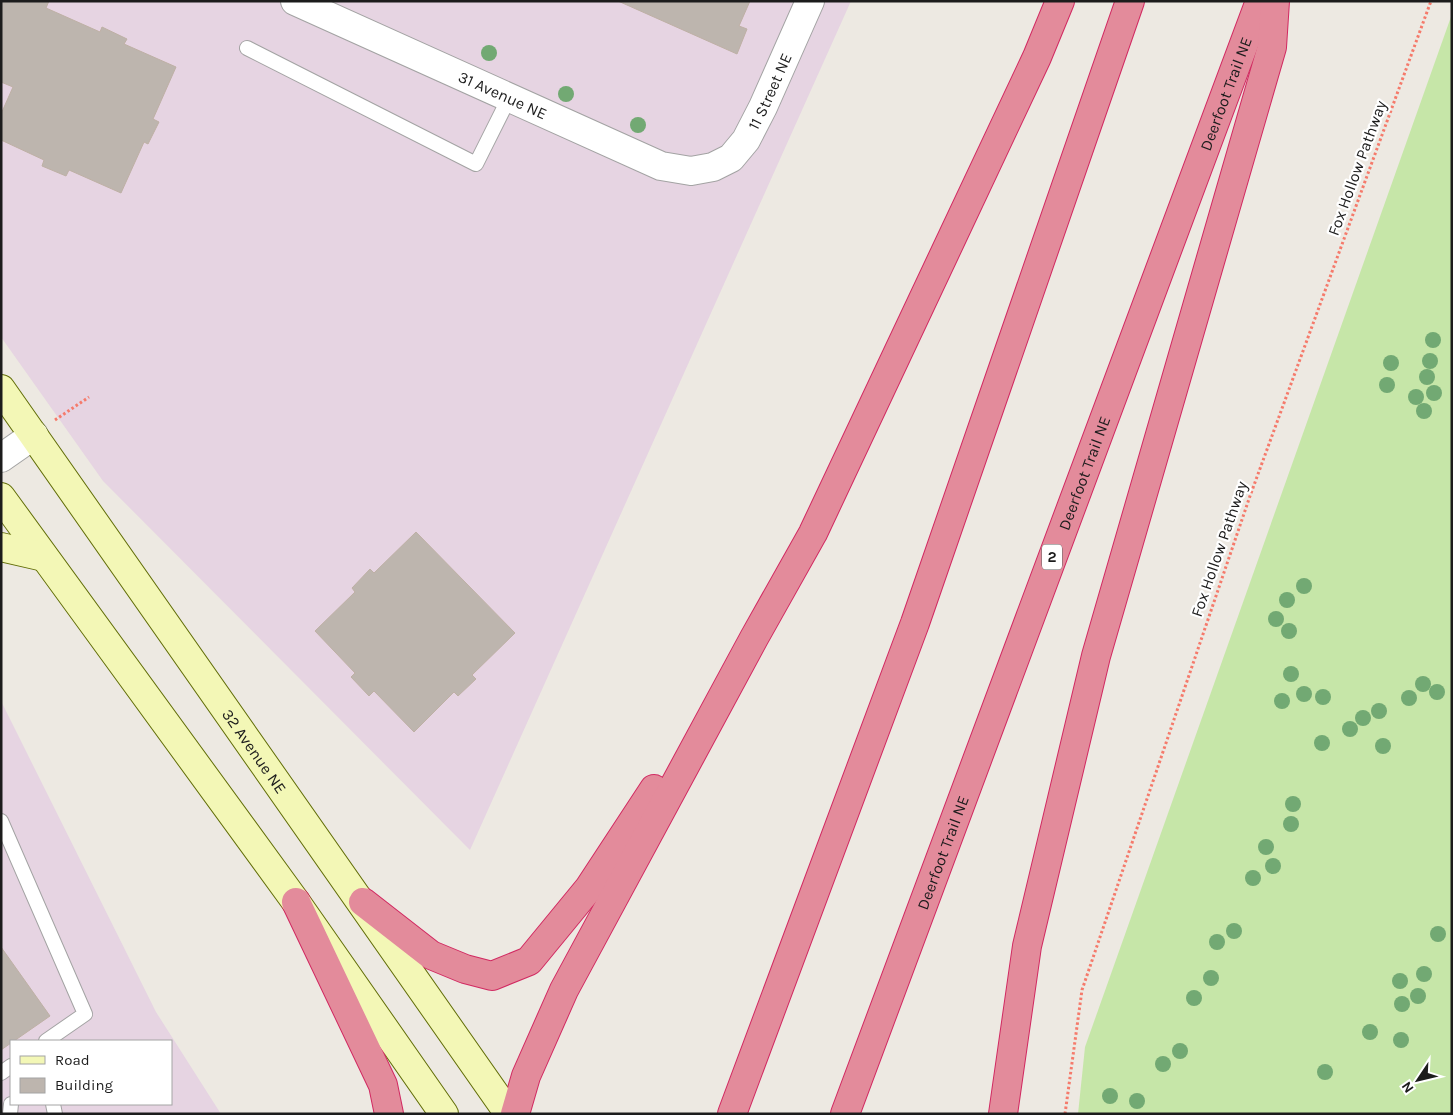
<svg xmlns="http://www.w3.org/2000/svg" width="1453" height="1115" viewBox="0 0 1453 1115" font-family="Karla,sans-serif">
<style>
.industrial{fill:#e6d4e2;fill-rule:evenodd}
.grass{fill:#c6e6a8}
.building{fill:#bdb5ae;stroke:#beb0a5}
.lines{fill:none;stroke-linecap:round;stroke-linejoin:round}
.service-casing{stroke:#a3a3a3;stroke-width:16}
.minor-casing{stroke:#a3a3a3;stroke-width:30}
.tertiary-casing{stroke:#a3a3a3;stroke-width:30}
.secondary-casing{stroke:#626e08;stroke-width:30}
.motorway-casing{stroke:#d12961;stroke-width:30}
.path{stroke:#f57a6b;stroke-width:3;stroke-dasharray:2.5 2.5;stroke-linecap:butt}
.service{stroke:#fff;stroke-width:14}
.minor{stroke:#fff;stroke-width:28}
.tertiary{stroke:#fff;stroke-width:28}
.secondary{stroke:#f3f7b6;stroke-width:28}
.motorway{stroke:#e38b9b;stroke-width:28}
.tree{fill:#72a973}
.labels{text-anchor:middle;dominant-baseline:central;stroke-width:4.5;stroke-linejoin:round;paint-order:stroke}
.shield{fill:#fff;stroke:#606060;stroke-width:1}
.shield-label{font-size:15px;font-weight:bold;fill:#1c1c1c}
.street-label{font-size:16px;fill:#1c1c1c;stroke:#fff}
</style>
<rect width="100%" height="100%" fill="#ede9e2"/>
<!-- industrial -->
<g class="industrial">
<polygon points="1,1 851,1 470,850 103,481 1,337"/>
<path d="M 1,701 L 156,1012 L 221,1114 L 1,1114 ZM 11,1041 L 171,1041 L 171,1104 L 11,1104 Z"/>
</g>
<!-- grass -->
<polygon class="grass" points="1452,14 1452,1114 1078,1114 1085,1047"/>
<!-- building -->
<g class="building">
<polygon points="1,1 49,1 46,8 100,32 102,27 127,39 124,44 176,67 153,119 159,122 148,144 144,142 121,193 69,170 66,176 42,166 44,160 1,140 1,114 13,87 1,82"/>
<polygon points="618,1 750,1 739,26 747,29 737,54"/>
<polygon points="416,532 515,633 472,675 476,679 458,696 454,692 414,732 374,691 369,696 351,677 355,673 315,631 355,592 352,588 370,569 374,573"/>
<polygon points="1,947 50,1016 14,1041 11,1041 11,1043 1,1050"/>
</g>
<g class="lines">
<defs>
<g id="service">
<polyline points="247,48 476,164 509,98"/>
<polyline points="1,821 85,1014 46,1041"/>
<polyline points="1,1073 11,1066"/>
<polyline points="53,1104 55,1114"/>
<polyline points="10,1114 11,1104"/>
</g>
<g id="minor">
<path id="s1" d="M 295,1 L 661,166 L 691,171 L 713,167 L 731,158 L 746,140 L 763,107 L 810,1"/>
</g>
<polyline id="tertiary" points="1,458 34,435"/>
<g id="secondary">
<path id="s2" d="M 1,389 L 509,1114"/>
<polyline points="1,497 296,902 444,1114"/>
<polyline points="1,547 44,557"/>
</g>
<g id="motorway">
<polyline points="296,902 383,1085 389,1114"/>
<polyline points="363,902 431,955 465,969 492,976 529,961 589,888 654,789"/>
<polyline points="515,1114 526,1076 564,990 754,638 813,533 1037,57 1060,1"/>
<polyline points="732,1114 915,623 1130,1"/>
<path id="s3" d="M 845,1114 L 1260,1"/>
<polyline points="1003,1114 1027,946 1096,656 1272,47 1275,1"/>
</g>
</defs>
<!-- service casing -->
<use href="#service" class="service-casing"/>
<!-- minor casing -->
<use href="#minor" class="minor-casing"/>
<!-- tertiary casing -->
<use href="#tertiary" class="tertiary-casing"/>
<!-- secondary casing -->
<use href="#secondary" class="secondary-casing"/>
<!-- motorway casing -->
<use href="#motorway" class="motorway-casing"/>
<!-- path -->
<g class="path">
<polyline points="55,420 89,397"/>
<polyline points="1065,1114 1082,990 1250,496 1431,1"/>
</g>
<!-- service -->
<use href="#service" class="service"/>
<!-- minor -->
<use href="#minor" class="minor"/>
<!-- tertiary -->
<use href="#tertiary" class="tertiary"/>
<!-- secondary -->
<use href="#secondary" class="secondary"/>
<!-- motorway -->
<use href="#motorway" class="motorway"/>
</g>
<!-- trees -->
<g class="tree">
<circle cx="489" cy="53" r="8"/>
<circle cx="566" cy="94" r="8"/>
<circle cx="638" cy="125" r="8"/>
<circle cx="1433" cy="340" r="8"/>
<circle cx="1430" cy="361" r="8"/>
<circle cx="1391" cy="363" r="8"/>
<circle cx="1427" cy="377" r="8"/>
<circle cx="1387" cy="385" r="8"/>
<circle cx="1434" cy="393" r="8"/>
<circle cx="1416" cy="397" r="8"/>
<circle cx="1424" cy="411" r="8"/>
<circle cx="1304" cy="586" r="8"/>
<circle cx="1287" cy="600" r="8"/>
<circle cx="1276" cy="619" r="8"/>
<circle cx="1289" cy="631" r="8"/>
<circle cx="1291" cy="674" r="8"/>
<circle cx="1423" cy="684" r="8"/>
<circle cx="1437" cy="692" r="8"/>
<circle cx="1304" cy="694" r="8"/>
<circle cx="1323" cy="697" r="8"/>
<circle cx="1409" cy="698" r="8"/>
<circle cx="1282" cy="701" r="8"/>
<circle cx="1379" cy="711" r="8"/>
<circle cx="1363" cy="718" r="8"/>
<circle cx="1350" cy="729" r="8"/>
<circle cx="1322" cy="743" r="8"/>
<circle cx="1383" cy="746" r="8"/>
<circle cx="1293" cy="804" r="8"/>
<circle cx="1291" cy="824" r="8"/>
<circle cx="1266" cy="847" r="8"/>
<circle cx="1273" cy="866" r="8"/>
<circle cx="1253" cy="878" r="8"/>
<circle cx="1234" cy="931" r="8"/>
<circle cx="1438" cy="934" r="8"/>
<circle cx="1217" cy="942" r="8"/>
<circle cx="1424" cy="974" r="8"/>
<circle cx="1211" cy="978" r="8"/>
<circle cx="1400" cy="981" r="8"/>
<circle cx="1418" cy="996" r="8"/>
<circle cx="1194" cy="998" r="8"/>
<circle cx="1402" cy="1004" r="8"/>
<circle cx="1370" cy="1032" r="8"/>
<circle cx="1401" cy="1040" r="8"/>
<circle cx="1180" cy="1051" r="8"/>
<circle cx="1163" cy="1064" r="8"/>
<circle cx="1325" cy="1072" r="8"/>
<circle cx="1110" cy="1096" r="8"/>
<circle cx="1137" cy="1101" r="8"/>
</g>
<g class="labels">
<!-- shield labels -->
<rect class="shield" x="1042" y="544.5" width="20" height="25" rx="4"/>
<g class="shield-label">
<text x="1052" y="557">2</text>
</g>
<!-- street labels -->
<g class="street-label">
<text stroke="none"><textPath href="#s1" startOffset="552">11 Street NE</textPath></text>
<text stroke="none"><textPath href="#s3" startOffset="1089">Deerfoot Trail NE</textPath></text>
<text stroke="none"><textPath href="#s1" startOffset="228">31 Avenue NE</textPath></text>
<text transform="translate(1357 168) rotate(-70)">Fox Hollow Pathway</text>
<text stroke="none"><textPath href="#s3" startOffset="684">Deerfoot Trail NE</textPath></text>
<text transform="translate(1219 549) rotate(-71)">Fox Hollow Pathway</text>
<text stroke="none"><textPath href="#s2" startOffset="442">32 Avenue NE</textPath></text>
<text stroke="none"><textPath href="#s3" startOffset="279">Deerfoot Trail NE</textPath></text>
</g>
</g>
<!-- border -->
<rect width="1453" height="1115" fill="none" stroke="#1c1c1c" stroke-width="5"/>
<!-- legend -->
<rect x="10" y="1040" width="162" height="65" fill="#ffffff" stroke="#a4a4a4"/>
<rect x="20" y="1056" width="25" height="8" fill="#f3f7b6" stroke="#a4a4a4"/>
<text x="55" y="1065" font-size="15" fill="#1c1c1c">Road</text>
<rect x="20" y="1078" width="25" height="15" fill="#bdb5ae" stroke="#a4a4a4"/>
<text x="55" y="1090" font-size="15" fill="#1c1c1c">Building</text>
<!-- north arrow -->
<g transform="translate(1418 1080) rotate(235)" stroke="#ffffff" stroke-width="4" paint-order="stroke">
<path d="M0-4L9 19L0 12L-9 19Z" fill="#1c1c1c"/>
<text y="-8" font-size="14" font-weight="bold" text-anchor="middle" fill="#1c1c1c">N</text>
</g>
</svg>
